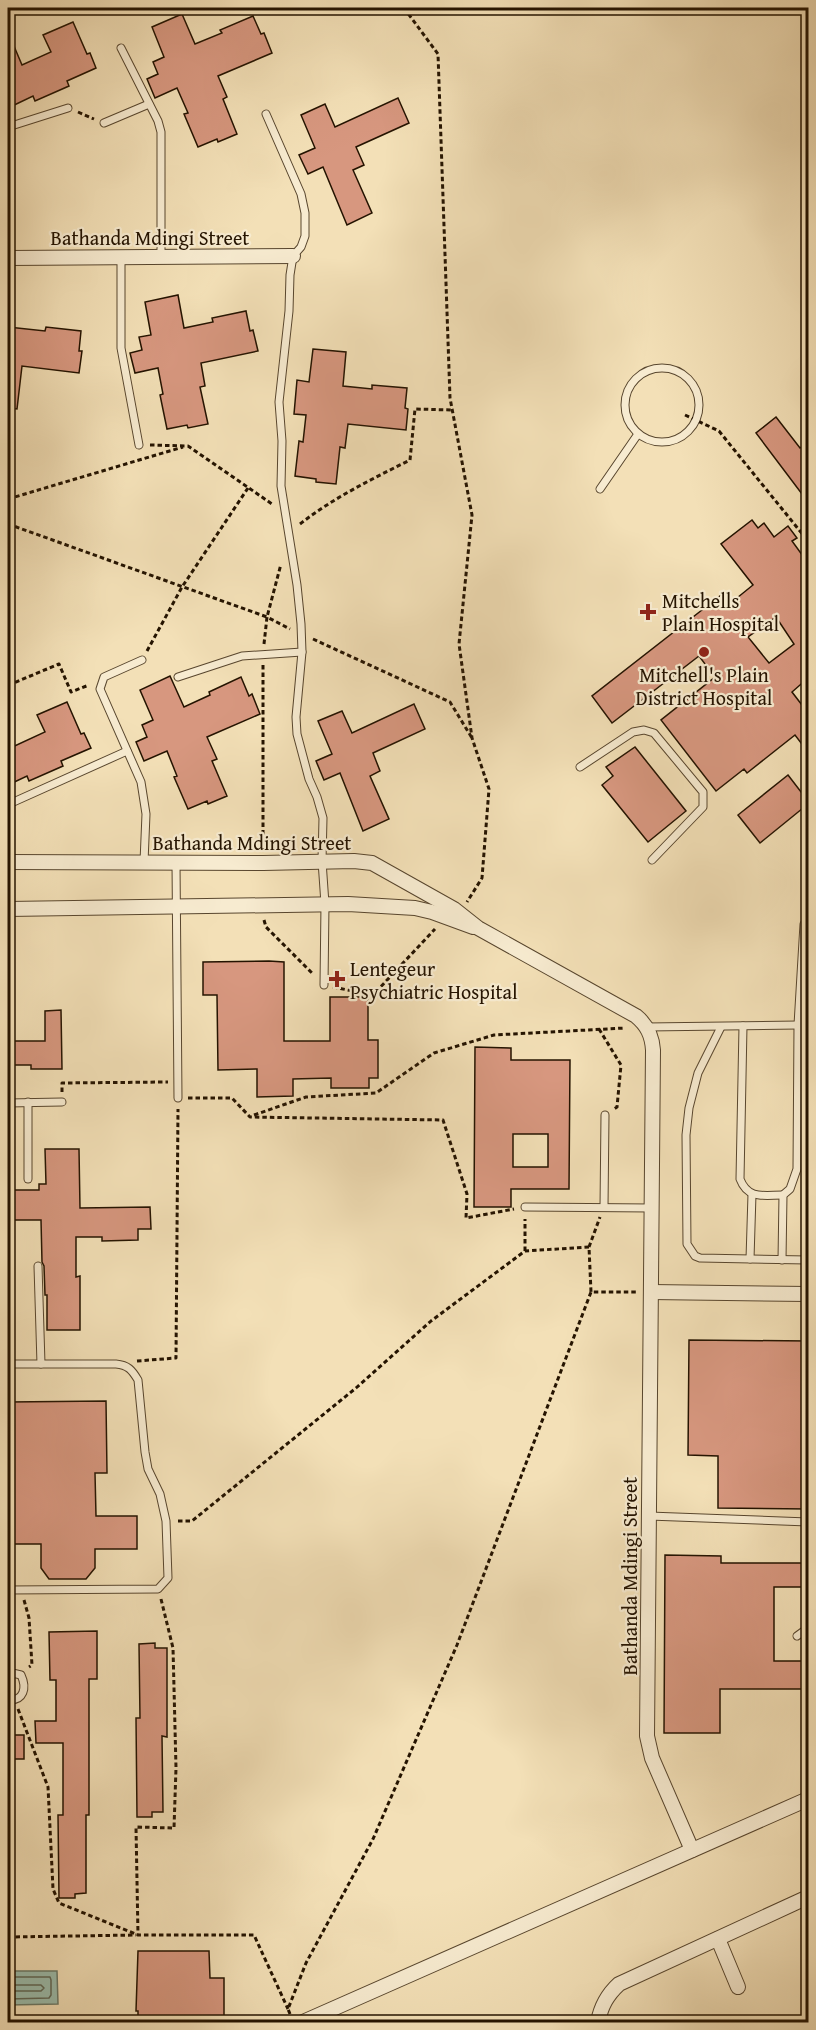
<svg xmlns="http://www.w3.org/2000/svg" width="816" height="2030" viewBox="0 0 816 2030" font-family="'Gentium Book Plus',serif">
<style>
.water{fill:#9bbdac;stroke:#6b7967;stroke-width:1.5}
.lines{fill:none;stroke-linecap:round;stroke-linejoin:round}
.shore{stroke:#606856;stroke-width:1.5}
.building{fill:#d7977f;stroke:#241300;stroke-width:1.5;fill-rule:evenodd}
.service-casing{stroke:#58462e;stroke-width:9}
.minor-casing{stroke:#58462e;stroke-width:16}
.path{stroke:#241300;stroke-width:3;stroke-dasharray:4.5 3;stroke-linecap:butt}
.service{stroke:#f7ebd0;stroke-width:7}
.minor{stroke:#f7ebd0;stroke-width:14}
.poi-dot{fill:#8f2418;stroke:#f7ebd0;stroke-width:2}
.labels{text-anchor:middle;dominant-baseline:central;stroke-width:4.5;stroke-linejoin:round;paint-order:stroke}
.street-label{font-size:20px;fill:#241300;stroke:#f7ebd0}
.poi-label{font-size:20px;fill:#241300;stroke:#f7ebd0;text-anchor:start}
</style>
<rect width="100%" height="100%" fill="#f3e0b7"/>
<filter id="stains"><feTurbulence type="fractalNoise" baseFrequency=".00333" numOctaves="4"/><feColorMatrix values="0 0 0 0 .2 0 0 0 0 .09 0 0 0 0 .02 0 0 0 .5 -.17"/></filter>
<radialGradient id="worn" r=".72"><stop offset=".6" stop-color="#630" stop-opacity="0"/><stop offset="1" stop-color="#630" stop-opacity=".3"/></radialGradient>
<!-- water -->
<polygon class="water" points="8,1971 57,1971 58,2004 8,2005"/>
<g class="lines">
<!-- shore -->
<g class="shore">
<polyline points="8,1977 50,1977 51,1980 51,1995 49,1998 8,1999"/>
<polyline points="8,1985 41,1985 44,1988 41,1991 8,1991"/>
</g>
</g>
<!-- building -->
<g class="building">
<polygon points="182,14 195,44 222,33 220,30 253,16 261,34 264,33 272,53 218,76 227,97 223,99 237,134 218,142 217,139 198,147 184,114 188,113 177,88 155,98 147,79 158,74 153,62 164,57 152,27"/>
<polygon points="73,22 87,54 90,53 96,68 67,81 69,86 35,101 33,96 8,108 8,32 22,65 51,52 43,35"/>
<polygon points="398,98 409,123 356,147 364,165 353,170 372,213 347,225 323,167 308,174 299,155 315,148 301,115 325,104 335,127"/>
<polygon points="178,295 184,328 213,322 212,318 246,311 250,331 253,330 258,351 201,363 205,386 200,387 208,424 188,428 187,425 167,429 160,395 163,394 158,368 135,373 130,353 142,350 139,337 151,335 145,302"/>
<polygon points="8,327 45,331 46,327 81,331 79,351 82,351 79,373 22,366 17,409 8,408"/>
<polygon points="313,349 346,352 343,386 372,389 372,385 407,388 405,408 408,409 406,430 348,424 345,448 340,447 336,484 316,482 316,479 295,476 299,441 303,442 306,415 294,414 297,380 309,382"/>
<polygon points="776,417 800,448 808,442 808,502 756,433"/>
<path d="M 752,520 L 758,528 L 764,523 L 774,537 L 788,526 L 797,538 L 792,541 L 808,563 L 808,678 L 792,692 L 805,709 L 802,712 L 808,719 L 808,752 L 795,735 L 747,773 L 744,769 L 716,791 L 661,720 L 715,677 L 699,656 L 612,723 L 592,696 L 725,592 L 732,602 L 753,585 L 721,544 ZM 776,617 L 794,644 L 769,663 L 748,637 Z"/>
<polygon points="170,676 184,707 210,695 209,692 241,677 249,696 252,694 260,714 207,737 217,759 212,761 227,796 208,804 207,801 188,809 174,777 177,776 167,751 144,761 136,742 147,737 142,725 153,720 140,690"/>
<polygon points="67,702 81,734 84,733 91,748 61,761 63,766 29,781 27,776 8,785 8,749 45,732 37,715"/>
<polygon points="414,704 425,729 373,753 380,771 370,776 389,819 363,831 340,773 324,780 316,761 332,754 318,721 342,711 352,733"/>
<polygon points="635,747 686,811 648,842 602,785 613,776 606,767"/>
<polygon points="788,775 808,801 808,804 760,843 738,815"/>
<polygon points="269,961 284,962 284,1041 330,1041 330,997 368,997 368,1040 378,1040 378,1078 369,1078 369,1088 331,1088 331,1078 293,1079 293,1096 257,1097 257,1069 218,1070 217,995 203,995 203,962"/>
<polygon points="61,1010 62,1069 31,1069 31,1065 8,1065 8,1041 45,1041 45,1011"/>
<path d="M 475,1047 L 511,1048 L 511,1060 L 570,1060 L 569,1189 L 511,1189 L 511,1207 L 474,1207 ZM 513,1134 L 548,1134 L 548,1167 L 513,1167 Z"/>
<polygon points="45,1149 79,1149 80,1208 150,1207 151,1229 138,1229 138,1240 102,1241 102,1237 76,1237 76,1277 80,1276 80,1330 47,1330 47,1295 45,1295 44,1266 42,1262 41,1220 8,1220 8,1190 39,1190 39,1184 46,1184"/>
<polygon points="689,1340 808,1341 808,1509 718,1508 718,1456 688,1455"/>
<polygon points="106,1401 107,1473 95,1473 96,1516 137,1516 137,1549 95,1549 95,1568 86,1579 49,1579 41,1568 41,1544 8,1544 8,1402"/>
<polygon points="665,1555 721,1556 721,1563 808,1563 808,1587 774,1587 774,1661 808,1661 808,1689 720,1689 720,1733 664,1733"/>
<polygon points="97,1631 97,1679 89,1679 89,1815 86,1815 86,1893 75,1894 75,1898 59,1898 58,1815 63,1815 63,1743 36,1743 35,1721 56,1721 56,1680 50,1680 49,1632"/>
<polygon points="155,1643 155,1648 167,1648 167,1737 162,1736 163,1812 152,1812 152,1817 137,1817 136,1718 140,1718 139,1644"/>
<rect x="8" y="1735" width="16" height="24"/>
<polygon points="138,1951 209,1951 210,1978 224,1978 224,2017 209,2017 209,2022 138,2022 138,2011 136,2011"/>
</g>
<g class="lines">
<defs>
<g id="service">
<polyline points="121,48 158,121 161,132 161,257"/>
<polyline points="266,114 301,194 305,213 305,236 301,247 293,256 290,275 289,311 279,402 282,441 281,486 297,585 301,624 302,652 296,717 297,734 309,779 317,797 323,818 322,861 325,904 324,985"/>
<polyline points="104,123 149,104"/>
<polyline points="8,127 68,108"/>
<polyline points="121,257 121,348 139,445"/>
<circle cx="662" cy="405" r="37"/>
<polyline points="600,489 638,434"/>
<polyline points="142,660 104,677 100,689 141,782 146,814 144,862"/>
<polyline points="178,677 242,656 302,652"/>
<polyline points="580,767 633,732 644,730 654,733 703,792 703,807 652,860"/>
<polyline points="9,804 127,751"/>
<polyline points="176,863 178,1098"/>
<path d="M 743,1026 L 740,1179 C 748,1200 764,1195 783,1195"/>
<polyline points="647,1027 798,1025"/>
<polyline points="721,1027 698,1073 689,1108 686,1135 687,1244 695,1256 700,1258 808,1260"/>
<polyline points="28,1102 28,1179"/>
<polyline points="8,1103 62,1102"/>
<polyline points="525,1207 651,1208"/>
<polyline points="604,1207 605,1115"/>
<polyline points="750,1259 752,1194"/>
<polyline points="782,1260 783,1195 790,1189 797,1169 798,1025 804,924"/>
<polyline points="38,1266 41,1364"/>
<path d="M 8,1364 L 116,1364 C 128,1365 132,1370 138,1380 L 145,1452 L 148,1469 L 160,1494 L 166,1521 L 168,1578 L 158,1589 L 8,1590"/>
<polyline points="649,1516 808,1522"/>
<polyline points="797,1636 808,1628"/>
<path d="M 8,1672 L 21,1675 C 27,1688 24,1701 8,1700"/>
</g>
<g id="minor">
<polyline points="8,258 293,256"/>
<path d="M 8,862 L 263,863 L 354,861 L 372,863 L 454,909 L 478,928 L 636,1016 C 647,1025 652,1035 653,1050 L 647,1736 L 652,1758 L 692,1850"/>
<polyline points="8,909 348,904 415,908 432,912 473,927"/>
<polyline points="651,1292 808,1294"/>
<polyline points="718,1939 738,1987"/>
<polyline points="303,2022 808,1799"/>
<path d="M 598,2022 C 601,2006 607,1995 619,1984 L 808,1897"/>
</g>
</defs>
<!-- service casing -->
<use href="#service" class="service-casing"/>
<!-- minor casing -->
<use href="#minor" class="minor-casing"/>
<!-- path -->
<g class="path">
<polyline points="404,8 438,54 450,398 472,515 459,644 472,738 489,789 482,878 467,902"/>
<polyline points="78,112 94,119"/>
<polyline points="685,415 719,431 808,541"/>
<polyline points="150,445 188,446 272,504"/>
<polyline points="8,499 183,447"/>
<polyline points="8,524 267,617 281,564"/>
<path d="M 300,524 C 333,498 372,479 410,460 L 415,409 L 451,410"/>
<polyline points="313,639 450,702 472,738"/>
<polyline points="264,644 267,617 290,629"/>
<polyline points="147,651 182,587 248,488"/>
<polyline points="263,665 263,848"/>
<polyline points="8,684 11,684 59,664 71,692 89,685"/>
<polyline points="264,920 266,927 313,974"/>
<polyline points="333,987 373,995 435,929"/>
<polyline points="599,1029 621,1065 617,1107 614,1109"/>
<polyline points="62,1092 62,1083 168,1082"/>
<polyline points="188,1098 232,1098 250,1117 443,1120 467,1194 466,1218 514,1209"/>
<polyline points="254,1115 306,1097 376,1093 434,1053 494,1035 625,1028"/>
<polyline points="589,1247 600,1217"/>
<polyline points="525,1251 525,1219"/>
<polyline points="137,1361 176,1358 178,1109"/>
<polyline points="178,1521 192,1521 356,1388 431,1321 525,1251 589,1247 591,1292"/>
<polyline points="161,1599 173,1648 176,1768 174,1828 136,1827 138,1935 254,1935 288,2009"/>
<polyline points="24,1600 29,1618 32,1665 29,1667"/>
<polyline points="18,1709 48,1787 53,1889 59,1903 138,1935"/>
<polyline points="8,1937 136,1935"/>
<polyline points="290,2014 288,2009 306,1963 373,1839 457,1645 591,1292 637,1292"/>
</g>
<!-- service -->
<use href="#service" class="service"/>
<!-- minor -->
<use href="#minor" class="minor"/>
</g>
<!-- markers -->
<g class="poi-dot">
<path d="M645 603h6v6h6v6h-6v6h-6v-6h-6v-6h6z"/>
<circle cx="704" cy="652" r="6"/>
<path d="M334 970h6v6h6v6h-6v6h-6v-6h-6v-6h6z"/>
</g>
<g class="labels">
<!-- street labels -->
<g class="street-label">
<text x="150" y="237">Bathanda Mdingi Street</text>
<text x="252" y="842">Bathanda Mdingi Street</text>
<text transform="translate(629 1576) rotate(-90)">Bathanda Mdingi Street</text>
</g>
<!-- poi labels -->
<g class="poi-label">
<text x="662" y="600">Mitchells<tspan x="662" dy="23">Plain Hospital</tspan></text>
<text x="704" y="674" text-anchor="middle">Mitchell's Plain<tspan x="704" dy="23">District Hospital</tspan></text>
<text x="350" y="968">Lentegeur<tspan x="350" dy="23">Psychiatric Hospital</tspan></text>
</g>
</g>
<!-- margin -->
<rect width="816" height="2030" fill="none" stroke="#f3e0b7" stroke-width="30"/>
<rect x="9" y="9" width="798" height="2012" fill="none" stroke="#241300" stroke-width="3"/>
<rect x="15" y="15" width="786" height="2000" fill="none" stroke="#241300" stroke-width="1.5"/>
<rect width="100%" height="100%" filter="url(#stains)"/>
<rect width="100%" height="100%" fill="url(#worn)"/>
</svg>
